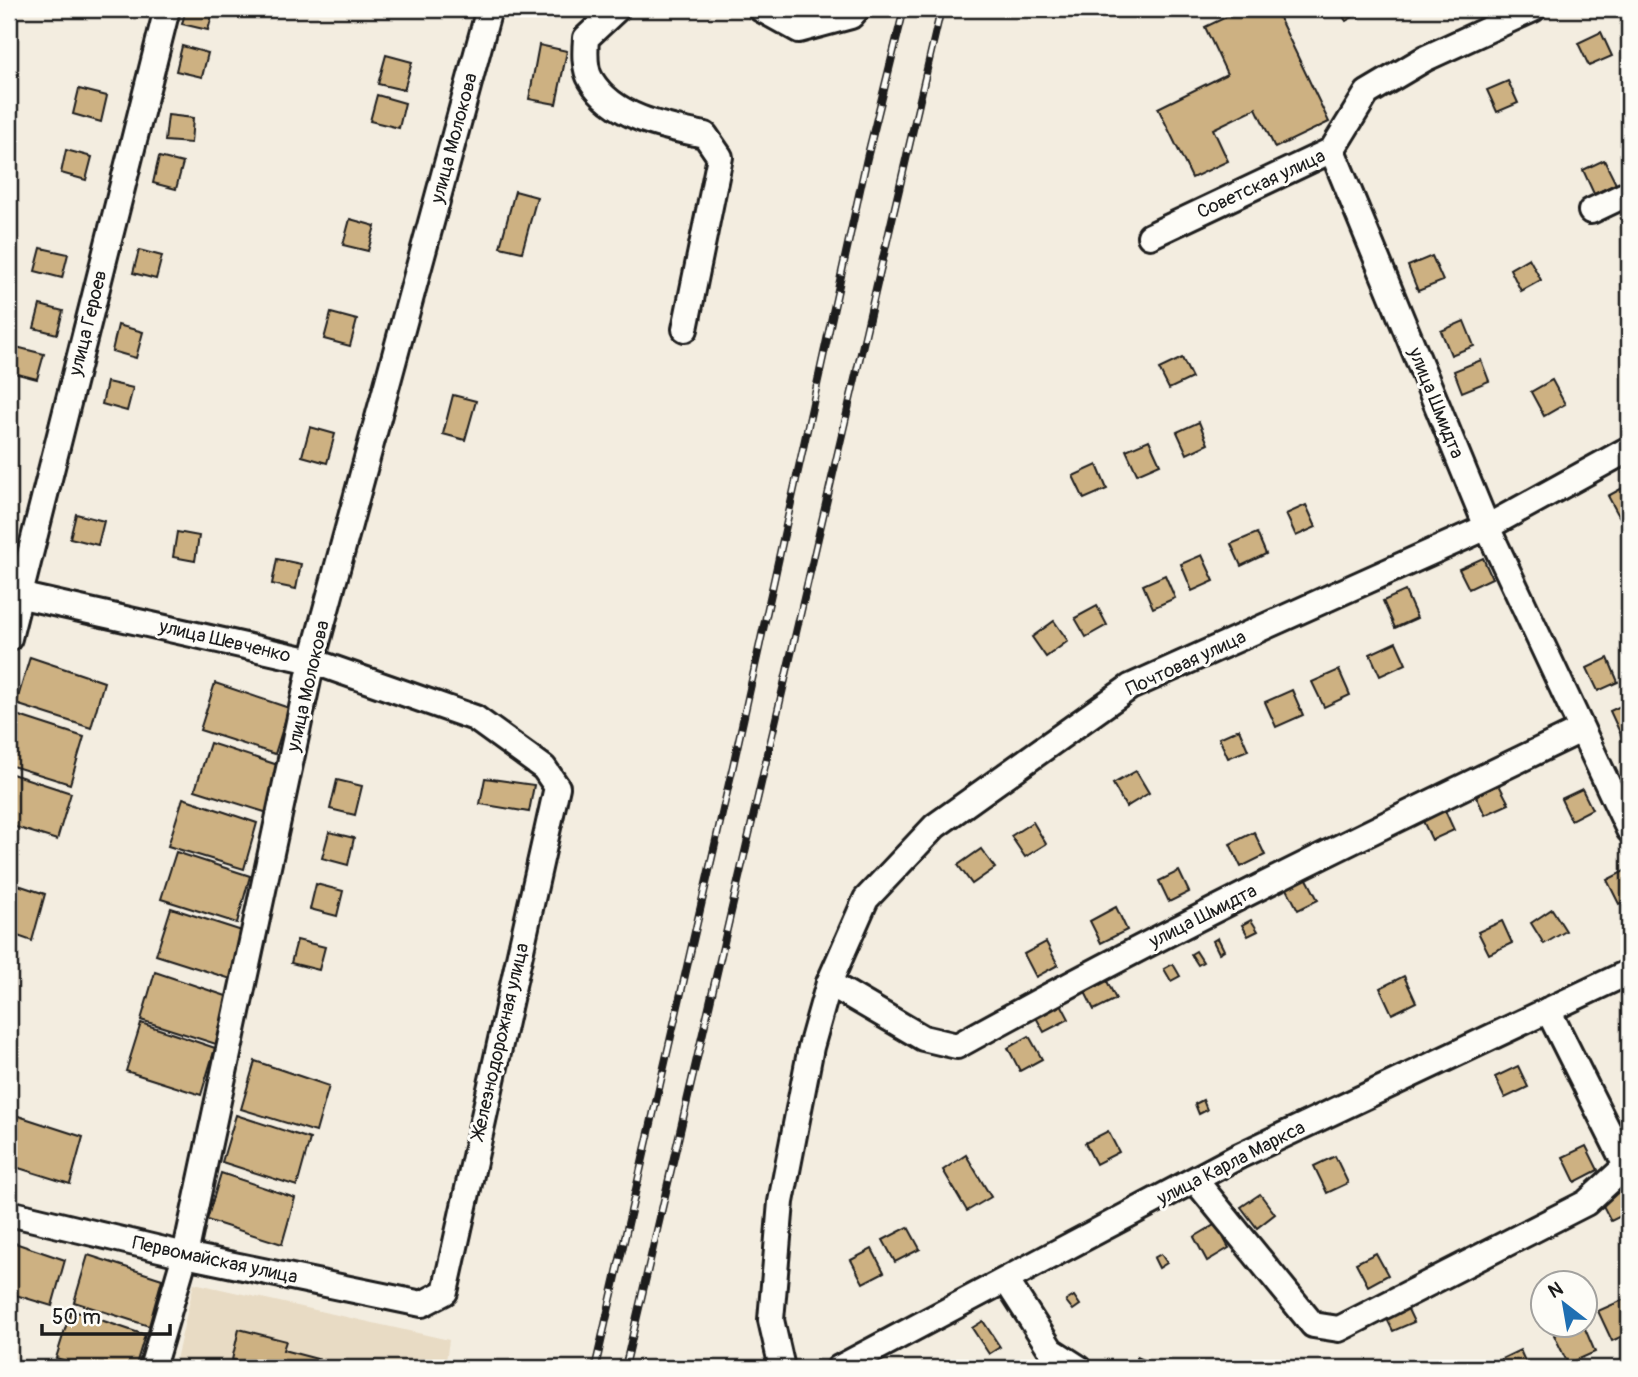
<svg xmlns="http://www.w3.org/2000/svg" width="1638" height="1377" viewBox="0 0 1638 1377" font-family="Pangolin,sans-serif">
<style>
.built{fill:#e8dbc4}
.building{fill:#cdb182;stroke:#1c1c1c;stroke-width:2}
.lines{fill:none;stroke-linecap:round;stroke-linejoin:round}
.minor-casing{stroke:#1c1c1c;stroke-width:30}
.minor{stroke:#fdfcf7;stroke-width:24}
.rail-casing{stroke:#1c1c1c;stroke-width:8}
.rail{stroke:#fdfcf7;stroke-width:5;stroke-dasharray:16;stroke-linecap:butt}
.labels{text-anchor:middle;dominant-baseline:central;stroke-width:6;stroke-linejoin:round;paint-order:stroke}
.street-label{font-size:19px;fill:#1c1c1c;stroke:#fdfcf7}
</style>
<rect width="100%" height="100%" fill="#f3ede0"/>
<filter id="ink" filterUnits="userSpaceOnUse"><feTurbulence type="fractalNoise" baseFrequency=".0143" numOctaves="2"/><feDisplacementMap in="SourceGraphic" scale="14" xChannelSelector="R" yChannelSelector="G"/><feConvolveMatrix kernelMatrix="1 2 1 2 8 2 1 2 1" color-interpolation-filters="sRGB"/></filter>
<g filter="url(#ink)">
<!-- built -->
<polygon class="built" points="194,1283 449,1340 445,1368 174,1368"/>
<!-- building -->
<g class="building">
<polygon points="186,9 214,9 208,30 182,24"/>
<polygon points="1243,9 1275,9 1329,122 1275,148 1256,108 1213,129 1228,161 1192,178 1158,108 1227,74 1205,27"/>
<polygon points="1338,9 1366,9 1346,21"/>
<polygon points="1601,32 1612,56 1589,66 1578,43"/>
<polygon points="539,45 567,51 556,104 529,99"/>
<polygon points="182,46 208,53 202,77 176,71"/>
<polygon points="386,55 412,62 404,90 378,84"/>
<polygon points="1508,81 1518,103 1497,112 1487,90"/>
<polygon points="79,89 107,96 101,122 73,114"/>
<polygon points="377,95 405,103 399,128 370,121"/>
<polygon points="168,115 193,118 191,143 165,141"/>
<polygon points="66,150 92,157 86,180 61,173"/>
<polygon points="159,157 183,163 176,189 153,183"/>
<polygon points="1604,160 1616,184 1594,194 1583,170"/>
<polygon points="515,191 537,197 522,252 500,247"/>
<polygon points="350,219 375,226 368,251 343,245"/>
<polygon points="41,248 68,254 62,278 35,271"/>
<polygon points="139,250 162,256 156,279 133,273"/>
<polygon points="1432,256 1443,281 1418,291 1408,266"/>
<polygon points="1529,258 1541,280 1521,291 1510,269"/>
<polygon points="40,305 63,311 57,334 34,328"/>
<polygon points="331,313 357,320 350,346 324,339"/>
<polygon points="1464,321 1474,346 1451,355 1441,331"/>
<polygon points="118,325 143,332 136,358 112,351"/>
<polygon points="16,347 44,354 37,379 10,372"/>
<polygon points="1182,358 1192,378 1169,389 1159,369"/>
<polygon points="1481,360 1489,381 1462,392 1454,371"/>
<polygon points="1552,380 1565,404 1544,416 1531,392"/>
<polygon points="107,382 133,388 127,411 102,404"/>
<polygon points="453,395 476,401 465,440 443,434"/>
<polygon points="1199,422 1208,444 1187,454 1177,432"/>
<polygon points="9,423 17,425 10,451 9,451"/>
<polygon points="310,427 335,434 327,463 302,456"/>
<polygon points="1149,440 1160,464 1137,474 1126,450"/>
<polygon points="1097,465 1107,489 1084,499 1073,476"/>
<polygon points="1628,485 1629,513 1620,518 1608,496"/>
<polygon points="1306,505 1316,527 1296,536 1286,514"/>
<polygon points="76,514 104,521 98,545 70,538"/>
<polygon points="177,532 199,536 195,561 173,557"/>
<polygon points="1257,533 1266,554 1241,566 1231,544"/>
<polygon points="1202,555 1214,581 1192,591 1181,564"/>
<polygon points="1483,558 1492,578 1469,589 1459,569"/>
<polygon points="277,559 301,564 296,589 272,584"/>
<polygon points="1165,575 1175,598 1153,608 1143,585"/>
<polygon points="1405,591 1417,618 1395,628 1383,601"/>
<polygon points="1097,606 1107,625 1086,637 1075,618"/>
<polygon points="1054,621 1068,641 1046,657 1032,637"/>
<polygon points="1396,642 1406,664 1380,676 1370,654"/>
<polygon points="30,657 104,682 91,728 16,704"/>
<polygon points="1608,658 1618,682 1598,691 1587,668"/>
<polygon points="1339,670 1350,695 1324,707 1312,682"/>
<polygon points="215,683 289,708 275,754 200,730"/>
<polygon points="1292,690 1303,715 1276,727 1265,702"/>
<polygon points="1629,702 1629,733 1622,737 1610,711"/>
<polygon points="10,713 84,737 70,784 9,765"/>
<polygon points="1239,729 1248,750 1228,758 1219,738"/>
<polygon points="210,743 284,767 271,814 195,790"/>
<polygon points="1136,771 1149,793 1126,807 1113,784"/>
<polygon points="9,773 71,793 57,840 9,825"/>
<polygon points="485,778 534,785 529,812 480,804"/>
<polygon points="337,780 362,786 355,815 330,809"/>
<polygon points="1497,781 1509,804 1485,815 1474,792"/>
<polygon points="1582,789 1592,809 1571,820 1561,799"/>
<polygon points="183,798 257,823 244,869 168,846"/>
<polygon points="1443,806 1454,830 1432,840 1421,817"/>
<polygon points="1033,822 1046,844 1025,857 1011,836"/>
<polygon points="329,832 354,838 348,865 322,858"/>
<polygon points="1254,832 1265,855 1241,867 1230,844"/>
<polygon points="981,849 995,868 972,884 958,865"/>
<polygon points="176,852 250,876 237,923 161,899"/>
<polygon points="1628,869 1629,899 1619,904 1607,880"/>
<polygon points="1179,871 1189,892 1169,902 1159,881"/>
<polygon points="1306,877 1318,900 1298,910 1286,887"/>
<polygon points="9,882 45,894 32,941 9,933"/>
<polygon points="316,884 343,891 337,916 310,909"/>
<polygon points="1116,907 1127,930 1101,943 1090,921"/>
<polygon points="171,908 245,932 231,979 156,955"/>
<polygon points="1552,909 1566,931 1544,944 1531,923"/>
<polygon points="1251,920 1258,931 1248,936 1242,925"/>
<polygon points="1502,921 1512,943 1489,954 1478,932"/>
<polygon points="1218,938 1224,950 1219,953 1213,941"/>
<polygon points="297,940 325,947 319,970 291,963"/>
<polygon points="1046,942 1058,965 1036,977 1024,954"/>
<polygon points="1196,951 1203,962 1198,965 1191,954"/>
<polygon points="1173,964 1180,976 1171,981 1164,969"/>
<polygon points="155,972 229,997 216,1044 141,1020"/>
<polygon points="1103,973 1116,999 1094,1010 1081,984"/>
<polygon points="1404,976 1416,1002 1392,1014 1380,988"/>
<polygon points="1058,998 1069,1019 1044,1032 1033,1012"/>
<polygon points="141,1023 215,1048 201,1095 126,1071"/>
<polygon points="1029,1036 1042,1059 1020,1071 1008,1048"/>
<polygon points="255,1061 329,1086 316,1132 241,1109"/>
<polygon points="1518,1066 1528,1087 1505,1098 1495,1077"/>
<polygon points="1203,1100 1207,1110 1199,1114 1195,1104"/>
<polygon points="9,1113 83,1137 70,1184 9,1165"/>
<polygon points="236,1115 310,1139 297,1186 222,1162"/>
<polygon points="1108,1131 1119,1152 1096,1164 1085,1143"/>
<polygon points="1586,1146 1598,1170 1575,1182 1563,1157"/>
<polygon points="966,1155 991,1197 967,1211 943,1170"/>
<polygon points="1335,1156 1348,1183 1327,1193 1314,1166"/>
<polygon points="221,1173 295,1198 282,1244 207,1220"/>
<polygon points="1622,1185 1629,1199 1629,1212 1611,1221 1599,1198"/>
<polygon points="1260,1194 1275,1214 1257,1228 1241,1207"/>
<polygon points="1216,1224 1229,1248 1207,1261 1194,1237"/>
<polygon points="908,1227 920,1249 895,1262 883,1240"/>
<polygon points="9,1241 65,1260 52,1306 9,1293"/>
<polygon points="872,1249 884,1272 863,1283 851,1260"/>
<polygon points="1376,1253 1388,1275 1368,1286 1356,1263"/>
<polygon points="1161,1254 1167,1263 1159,1268 1154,1258"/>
<polygon points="88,1255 162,1279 149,1326 74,1302"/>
<polygon points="1074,1296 1080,1305 1073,1310 1066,1301"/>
<polygon points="1625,1299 1629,1307 1629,1333 1612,1341 1598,1311"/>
<polygon points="1404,1301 1414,1322 1393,1331 1383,1311"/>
<polygon points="71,1310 145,1335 135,1368 90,1368 56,1358"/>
<polygon points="983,1321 1000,1347 989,1354 972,1328"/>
<polygon points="1577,1324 1583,1324 1595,1352 1568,1364 1554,1335"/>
<polygon points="239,1329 286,1341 283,1350 325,1361 324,1368 235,1368 237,1361 232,1360"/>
<polygon points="1520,1350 1528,1368 1495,1368 1493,1363"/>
<polygon points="1137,1357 1151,1363 1148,1368 1132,1368"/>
</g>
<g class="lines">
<defs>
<g id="minor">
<path d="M 617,9 L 586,38 C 585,51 584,69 591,80 C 614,118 664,127 705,135 L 720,157 L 685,329"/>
<polyline points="761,9 799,30 851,16 857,9"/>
<polyline points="1332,150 1487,527 1629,830"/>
<polyline points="1591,211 1629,193"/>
<polyline points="1150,236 1332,150 1367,93 1426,58 1533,9"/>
<polyline points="9,593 312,661 475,718 544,768 557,787 445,1292 422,1304 185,1255 9,1213"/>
<polyline points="9,638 167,9"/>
<path d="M 829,983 L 923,1038 L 957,1046 C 1161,933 1371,831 1581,730"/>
<polyline points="1195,1180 1313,1325 1339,1329 1586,1203 1626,1166 1548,1010"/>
<polyline points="1006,1280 1051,1350 1079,1368"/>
<polyline points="152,1368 185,1255 312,661 489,9"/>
<polyline points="782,1368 771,1320 781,1202 811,1047 829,983 866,899 935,826 1130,687 1487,527 1629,449"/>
<polyline points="839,1368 1239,1156 1629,972"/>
</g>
</defs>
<!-- minor casing -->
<use href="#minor" class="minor-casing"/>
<!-- minor -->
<use href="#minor" class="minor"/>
<defs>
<g id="rail">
<polyline points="595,1368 733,766 867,158 904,9"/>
<polyline points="625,1368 941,9"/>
</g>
</defs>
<!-- rail casing -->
<use href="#rail" class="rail-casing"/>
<!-- rail -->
<use href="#rail" class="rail"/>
</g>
</g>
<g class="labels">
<!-- street labels -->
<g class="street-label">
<text transform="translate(454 138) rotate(-75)">улица Молокова</text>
<text transform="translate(1261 184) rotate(-25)">Советская улица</text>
<text transform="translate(88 323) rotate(-76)">улица Героев</text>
<text transform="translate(1436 403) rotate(68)">улица Шмидта</text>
<text transform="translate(225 641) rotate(13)">улица Шевченко</text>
<text transform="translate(1186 663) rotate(-25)">Почтовая улица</text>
<text transform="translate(308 686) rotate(-77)">улица Молокова</text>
<text transform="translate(1203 916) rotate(-27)">улица Шмидта</text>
<text transform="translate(500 1041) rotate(-77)">Железнодорожная улица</text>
<text transform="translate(1231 1163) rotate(-27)">улица Карла Маркса</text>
<text transform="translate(215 1260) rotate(12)">Первомайская улица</text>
</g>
</g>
<!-- margin -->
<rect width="1638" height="1377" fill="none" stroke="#fdfcf7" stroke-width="35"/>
<rect x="18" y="18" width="1603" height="1342" fill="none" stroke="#1c1c1c" stroke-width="2.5" filter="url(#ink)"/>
<!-- north arrow -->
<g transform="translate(1564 1304) rotate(329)"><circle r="33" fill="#fdfcf7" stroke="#a3a29f" stroke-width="2"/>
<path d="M0-5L12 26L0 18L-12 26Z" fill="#1f6fb2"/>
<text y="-10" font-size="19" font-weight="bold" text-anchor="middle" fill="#1c1c1c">N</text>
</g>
<!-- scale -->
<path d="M42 1324v10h128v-10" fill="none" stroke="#1c1c1c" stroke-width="3.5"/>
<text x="52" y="1324" font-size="21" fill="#1c1c1c" stroke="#fdfcf7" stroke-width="5" paint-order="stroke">50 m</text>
</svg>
